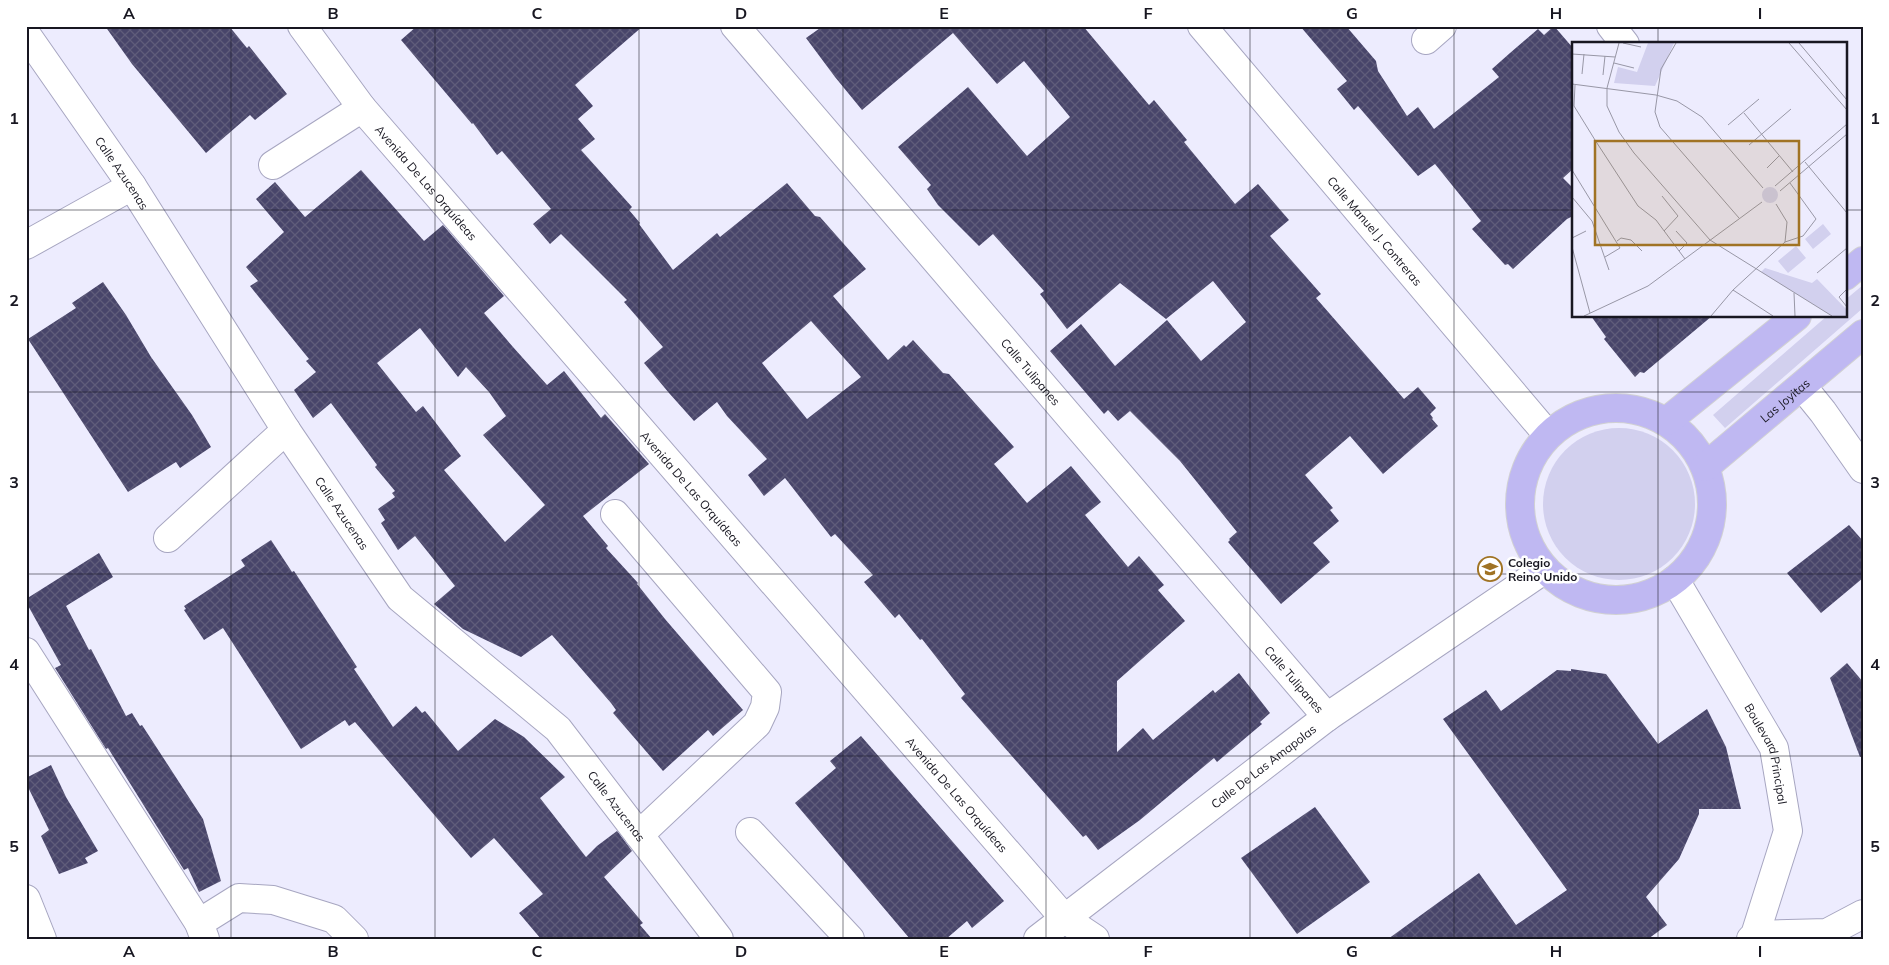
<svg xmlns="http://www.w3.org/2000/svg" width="1889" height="965" viewBox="0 0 1889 965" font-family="Mulish,sans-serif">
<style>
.green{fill:#d2d0ee}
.building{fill:url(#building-cross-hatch);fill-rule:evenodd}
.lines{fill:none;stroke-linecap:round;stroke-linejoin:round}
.minor-casing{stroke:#a7a6c1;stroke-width:30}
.major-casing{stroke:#d1d1d3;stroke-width:30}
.minor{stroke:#fff;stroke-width:28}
.major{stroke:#bfb8f2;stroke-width:28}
.grid{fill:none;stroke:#181721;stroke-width:1;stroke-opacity:0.55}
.labels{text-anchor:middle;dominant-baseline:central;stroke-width:5;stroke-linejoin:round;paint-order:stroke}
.street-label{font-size:12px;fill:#181721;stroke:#fff}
.poi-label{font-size:12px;font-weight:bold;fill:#181721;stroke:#fff;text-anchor:start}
.inset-road{fill:none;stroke:#9897a6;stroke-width:1}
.view{fill:#a07324;fill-opacity:0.15;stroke:#a07324;stroke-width:2.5}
.inset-edge{fill:none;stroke:#181721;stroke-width:2.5}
.neatline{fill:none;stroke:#181721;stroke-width:2}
.grid-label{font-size:16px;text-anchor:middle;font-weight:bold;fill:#181721}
</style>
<defs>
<pattern id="building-cross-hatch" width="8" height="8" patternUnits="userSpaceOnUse" patternTransform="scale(1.25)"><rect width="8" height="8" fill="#48456a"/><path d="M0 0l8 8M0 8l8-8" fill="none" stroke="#5f5c7a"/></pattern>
</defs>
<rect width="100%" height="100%" fill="#edecfe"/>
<!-- green -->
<g class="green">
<polygon points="1863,285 1863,308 1725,428 1713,415 1827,316 1845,316 1845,300"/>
<circle cx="1619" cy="504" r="76"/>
</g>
<!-- building -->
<g class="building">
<polygon points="105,26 229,26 247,48 249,46 287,94 255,120 250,115 206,153 132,64"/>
<path d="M 417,26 L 643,26 L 575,85 L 593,106 L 578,119 L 595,139 L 581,150 L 632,207 L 629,210 L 640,223 L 639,224 L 673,270 L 717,233 L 720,237 L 787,183 L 815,216 L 820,217 L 866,269 L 833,296 L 888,360 L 904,345 L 906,347 L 913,340 L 943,373 L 949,374 L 1014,447 L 994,464 L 1027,503 L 1071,466 L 1101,502 L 1085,515 L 1128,567 L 1139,556 L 1164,585 L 1158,590 L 1185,621 L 1117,681 L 1117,752 L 1143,728 L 1153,740 L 1213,690 L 1215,693 L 1239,673 L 1270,713 L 1260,722 L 1262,724 L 1217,762 L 1214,758 L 1140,820 L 1098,850 L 1086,835 L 1083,837 L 961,698 L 965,694 L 922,639 L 920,640 L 899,614 L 895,618 L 864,582 L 873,575 L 835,534 L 831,537 L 785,478 L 764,496 L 748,475 L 767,459 L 727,416 L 717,402 L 694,421 L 669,393 L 644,363 L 663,347 L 624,302 L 627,300 L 561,234 L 550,244 L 533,224 L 551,209 L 502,151 L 497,155 L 473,123 L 472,124 L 401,40 ZM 811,321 L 861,377 L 807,419 L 762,363 Z"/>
<polygon points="823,26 1083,26 1149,105 1154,100 1187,140 1184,142 1235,204 1258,184 1289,220 1270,236 1321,294 1316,298 1404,399 1418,387 1436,408 1430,414 1433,418 1432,419 1438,426 1383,474 1350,436 1305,475 1333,508 1330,510 1339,521 1313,543 1330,562 1281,604 1228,542 1230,540 1229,539 1237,532 1180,461 1130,411 1118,421 1108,410 1104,414 1050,351 1081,324 1115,366 1167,320 1201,361 1246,322 1213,281 1166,319 1120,283 1067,329 1040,294 1044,291 993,234 979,246 938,205 927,189 931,185 898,147 968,87 1027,156 1070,117 1024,61 997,84 953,33 862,110 835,77 806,38"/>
<polygon points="1300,26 1346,26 1376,61 1378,71 1407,116 1418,107 1434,129 1499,77 1492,69 1510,53 1538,29 1544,35 1554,26 1573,48 1573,169 1563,178 1573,188 1573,216 1567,219 1513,269 1508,264 1505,265 1472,229 1481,221 1435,164 1418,176 1358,106 1354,110 1337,89 1347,81"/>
<path d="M 361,170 L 424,241 L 443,225 L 504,296 L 484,313 L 513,347 L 547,385 L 564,371 L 601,418 L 605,414 L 649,464 L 583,516 L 608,546 L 606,548 L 638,583 L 637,584 L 665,619 L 743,710 L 713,736 L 708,730 L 663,771 L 613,713 L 616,710 L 611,703 L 552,635 L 521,657 L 463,629 L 434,604 L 455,586 L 415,536 L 398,550 L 381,523 L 385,520 L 378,509 L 395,497 L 392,493 L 395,491 L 375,467 L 377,465 L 331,403 L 313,418 L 294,390 L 316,372 L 306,361 L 309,359 L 250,286 L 258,281 L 246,267 L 284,232 L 256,199 L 275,182 L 305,217 ZM 420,328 L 458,377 L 466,367 L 489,392 L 506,416 L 483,435 L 545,505 L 505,542 L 444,470 L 461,456 L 423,406 L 416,412 L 377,363 Z"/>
<polygon points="103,282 126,315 151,357 192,415 211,447 180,468 176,462 128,492 28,339 76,308 72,303"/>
<polygon points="1591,316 1712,316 1644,373 1640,372 1635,377 1604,339 1606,337"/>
<polygon points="1849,525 1863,541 1863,578 1821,613 1787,573"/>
<polygon points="271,540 292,572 294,571 357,667 354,669 393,727 416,706 422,713 425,711 458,751 495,719 524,737 565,777 540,798 586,857 597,846 617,831 618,832 632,851 604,877 643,923 640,925 652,939 541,939 519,913 543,894 494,838 471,858 355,722 349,726 345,720 301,749 223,628 204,640 184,610 186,609 184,606 245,566 241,560"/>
<polygon points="99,553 113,577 66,606 89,650 91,649 126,716 132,713 140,726 142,725 203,819 221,881 199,892 188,868 184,870 108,748 106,749 55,668 61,665 26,602 26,599"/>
<polygon points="1847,663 1863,682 1863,756 1860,757 1830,678"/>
<polygon points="1571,669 1606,674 1658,744 1707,709 1726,747 1741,809 1699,809 1699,814 1679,859 1646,897 1667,925 1648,939 1388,939 1479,873 1516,925 1567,890 1443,719 1486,690 1501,711 1557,670 1571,671"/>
<polygon points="861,736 1004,901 972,928 967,921 946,939 910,939 795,803 836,768 830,761"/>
<polygon points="51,765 66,797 98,851 85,858 88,863 59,874 41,836 49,830 26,783 26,778"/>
<polygon points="1315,807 1370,882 1297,934 1241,858"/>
</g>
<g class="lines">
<defs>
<g id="minor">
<path id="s1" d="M 302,26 L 362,108 L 1065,919 L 1095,939"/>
<path id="s2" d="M 735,26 L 1327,717"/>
<path id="s3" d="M 1202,26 L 1548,435"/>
<polyline points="1611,26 1625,44"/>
<path id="s4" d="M 26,34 L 132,186 L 286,430 L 400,598 L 558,729 L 719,939"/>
<polyline points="1426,40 1442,26"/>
<polyline points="273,165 362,108"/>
<polyline points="26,245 132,186"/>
<polyline points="1802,386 1823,412 1863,469"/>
<polyline points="615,514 767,692 765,707 757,724 639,835"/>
<polyline points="168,538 286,430"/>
<path id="s5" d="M 1675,580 L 1774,748 L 1788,831 L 1755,935 L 1751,939"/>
<polyline points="26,652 199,923 205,939"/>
<polyline points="750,832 850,939"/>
<polyline points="26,899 42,939"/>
<polyline points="199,923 239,898 273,900 334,919 354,939"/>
<polyline points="1755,935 1827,933 1863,914"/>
<path id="s6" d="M 1038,939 L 1327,717 L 1545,569"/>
</g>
<g id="major">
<polyline points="1845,276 1863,261"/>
<circle cx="1616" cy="504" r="96"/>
<polyline points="1667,421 1797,316"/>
<path id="s7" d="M 1705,467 L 1863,334"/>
</g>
</defs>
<!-- minor casing -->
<use href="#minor" class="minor-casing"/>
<!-- major casing -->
<use href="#major" class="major-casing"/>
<!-- minor -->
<use href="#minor" class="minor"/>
<!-- major -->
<use href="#major" class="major"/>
</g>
<!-- grid -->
<path class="grid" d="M 231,26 L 231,939M 435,26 L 435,939M 639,26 L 639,939M 843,26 L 843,939M 1046,26 L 1046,939M 1250,26 L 1250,939M 1454,26 L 1454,939M 1658,26 L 1658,44M 26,210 L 1573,210M 1845,210 L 1863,210M 1658,316 L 1658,939M 26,392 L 1863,392M 26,574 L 1863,574M 26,756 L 1863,756"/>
<!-- icons -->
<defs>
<symbol id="school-ring" viewBox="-11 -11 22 22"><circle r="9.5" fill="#fff" stroke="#a07324" stroke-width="1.5"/><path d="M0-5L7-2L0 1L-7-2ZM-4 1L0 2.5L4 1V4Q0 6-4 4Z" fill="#a07324"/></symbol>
</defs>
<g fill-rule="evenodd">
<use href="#school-ring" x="1476" y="555" width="28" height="28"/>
</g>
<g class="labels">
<!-- street labels -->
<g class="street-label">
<text stroke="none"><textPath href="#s4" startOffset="169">Calle Azucenas</textPath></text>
<text stroke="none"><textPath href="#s1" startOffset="200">Avenida De Las Orquídeas</textPath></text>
<text stroke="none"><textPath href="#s3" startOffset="268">Calle Manuel J. Contreras</textPath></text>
<text stroke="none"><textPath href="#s2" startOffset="455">Calle Tulipanes</textPath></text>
<text stroke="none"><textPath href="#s7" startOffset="104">Las Joyitas</textPath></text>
<text stroke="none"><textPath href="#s1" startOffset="605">Avenida De Las Orquídeas</textPath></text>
<text stroke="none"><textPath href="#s4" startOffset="574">Calle Azucenas</textPath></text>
<text stroke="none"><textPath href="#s2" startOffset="860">Calle Tulipanes</textPath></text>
<text stroke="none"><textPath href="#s5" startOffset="198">Boulevard Principal</textPath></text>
<text stroke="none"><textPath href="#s6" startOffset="284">Calle De Las Amapolas</textPath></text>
<text stroke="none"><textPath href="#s1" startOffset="1010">Avenida De Las Orquídeas</textPath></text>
<text stroke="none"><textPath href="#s4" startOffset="979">Calle Azucenas</textPath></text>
</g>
<!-- poi labels -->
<g class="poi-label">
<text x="1508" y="562">Colegio<tspan x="1508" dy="14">Reino Unido</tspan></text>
</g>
</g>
<!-- overview -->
<g transform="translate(1572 42)">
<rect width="275" height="275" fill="#edecfe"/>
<path d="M 76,1 L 102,1 L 83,44 L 42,41 L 46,25 L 65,30 ZM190 153a8 8 0 1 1 16 0a8 8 0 1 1-16 0ZM 251,182 L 259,192 L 241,207 L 233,197 ZM 224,204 L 234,216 L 216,231 L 206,219 ZM 193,226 L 240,241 L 245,237 L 275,268 L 275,274 L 260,274 L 189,230 Z" fill="#d2d0ee"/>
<path class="inset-road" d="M 47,1 L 35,46 L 35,64 L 47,90 L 62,111 L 138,198 L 260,274M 51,1 L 69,5M 104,1 L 89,27 L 83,70 L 88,85 L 167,176M 217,1 L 275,68M 227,1 L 275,58M 0,12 L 43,15M 42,21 L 62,26M 10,32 L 12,12M 31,33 L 33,14M 0,42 L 84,53 L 105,59 L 130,75 L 191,146M 3,43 L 2,64 L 23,98 L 66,164 L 84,178 L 113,217M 172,71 L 221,130M 156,83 L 187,57M 177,103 L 219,67M 233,120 L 275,171M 195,126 L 207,114M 0,128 L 48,206 L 33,215M 203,144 L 275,82M 208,149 L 275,92M 90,154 L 106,174 L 92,189M 0,155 L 20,179 L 37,228M 104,189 L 115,201 L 107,209M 0,196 L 14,189M 45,199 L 49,196 L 59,198 L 70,209M 213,200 L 231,194 L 244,177 L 218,141M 0,205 L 18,271M 245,231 L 275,206M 275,247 L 267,255 L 275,265M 161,248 L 201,274M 222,251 L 223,274M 12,274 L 76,244 L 190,160M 139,274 L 161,248 L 213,200 L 215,180 L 204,162"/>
<path class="view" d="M 23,99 L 227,99 L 227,203 L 23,203 Z"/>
<rect width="275" height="275" class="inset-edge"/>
</g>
<!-- border -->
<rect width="1889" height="965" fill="none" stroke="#ffffff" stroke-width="55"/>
<rect x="28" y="28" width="1834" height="910" class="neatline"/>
<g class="grid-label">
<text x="129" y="19">A</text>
<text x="333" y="19">B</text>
<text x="537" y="19">C</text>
<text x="741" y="19">D</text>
<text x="944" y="19">E</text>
<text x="1148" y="19">F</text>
<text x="1352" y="19">G</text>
<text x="1556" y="19">H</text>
<text x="1760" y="19">I</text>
<text x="14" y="124">1</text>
<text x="1875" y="124">1</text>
<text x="14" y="306">2</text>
<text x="1875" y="306">2</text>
<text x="14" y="488">3</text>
<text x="1875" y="488">3</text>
<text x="14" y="670">4</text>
<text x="1875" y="670">4</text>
<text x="14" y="852">5</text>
<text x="1875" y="852">5</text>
<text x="129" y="957">A</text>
<text x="333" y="957">B</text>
<text x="537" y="957">C</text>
<text x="741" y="957">D</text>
<text x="944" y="957">E</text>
<text x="1148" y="957">F</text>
<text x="1352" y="957">G</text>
<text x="1556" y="957">H</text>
<text x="1760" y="957">I</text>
</g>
</svg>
